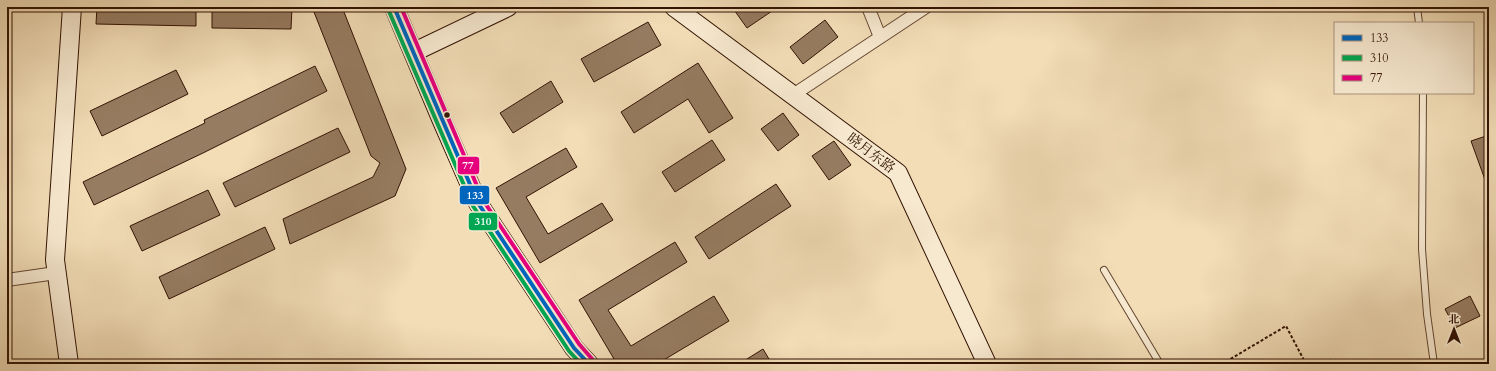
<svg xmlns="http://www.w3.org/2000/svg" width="1496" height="371" viewBox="0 0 1496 371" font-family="Cardo,'Noto Serif SC',serif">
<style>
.building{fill:#967c61;stroke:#321303}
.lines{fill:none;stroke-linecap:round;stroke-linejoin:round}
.lane-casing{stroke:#624630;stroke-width:8}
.street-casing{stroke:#624630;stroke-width:14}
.secondary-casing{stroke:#321303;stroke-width:20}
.path{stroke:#321303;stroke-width:2;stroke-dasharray:3 2;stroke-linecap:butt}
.lane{stroke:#f7e9d0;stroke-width:6}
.street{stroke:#f7e9d0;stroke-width:12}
.secondary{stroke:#f7e9d0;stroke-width:18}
.bus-1-casing{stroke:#f7e9d0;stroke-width:7}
.bus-2-casing{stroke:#f7e9d0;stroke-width:7}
.bus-3-casing{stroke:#f7e9d0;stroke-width:7}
.bus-1{stroke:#0065bd;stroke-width:4}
.bus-2{stroke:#00a651;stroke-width:4}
.bus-3{stroke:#e5007d;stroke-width:4}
.bus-dot{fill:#321303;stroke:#f7e9d0;stroke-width:1.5}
.labels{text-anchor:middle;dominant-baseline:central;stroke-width:3;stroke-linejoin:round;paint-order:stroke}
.street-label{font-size:14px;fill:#321303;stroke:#f7e9d0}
.line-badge{stroke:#f7e9d0;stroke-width:1.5}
.badge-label{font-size:11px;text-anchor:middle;font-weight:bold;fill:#fff}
</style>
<rect width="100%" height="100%" fill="#f2ddb7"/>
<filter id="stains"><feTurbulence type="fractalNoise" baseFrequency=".005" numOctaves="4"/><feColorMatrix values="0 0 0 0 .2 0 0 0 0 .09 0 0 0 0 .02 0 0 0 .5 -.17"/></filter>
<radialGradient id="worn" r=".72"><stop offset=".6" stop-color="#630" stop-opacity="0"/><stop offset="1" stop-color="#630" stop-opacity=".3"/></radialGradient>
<!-- building -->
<g class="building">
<polygon points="97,7 196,7 196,26 96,24"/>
<polygon points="212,7 292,7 291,29 212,28"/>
<polygon points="312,7 342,7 406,169 395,196 290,244 283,219 373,177 380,163 371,156"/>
<polygon points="732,7 778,7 747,28"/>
<polygon points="825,20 838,37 803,64 790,47"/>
<polygon points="648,22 661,45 594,82 581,59"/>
<polygon points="698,63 733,118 709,133 688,99 634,133 621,112"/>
<polygon points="315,66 327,91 203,153 94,205 83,182 205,123 204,120"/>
<polygon points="176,70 188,94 102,136 90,111"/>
<polygon points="551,81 563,102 513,133 500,113"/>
<polygon points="783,113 799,135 778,151 761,129"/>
<polygon points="338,128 350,152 235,207 223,183"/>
<polygon points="1489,135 1489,188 1488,188 1471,141"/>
<polygon points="712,140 725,160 675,192 662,172"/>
<polygon points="834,141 851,165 829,180 812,156"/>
<polygon points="566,148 577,167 526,197 548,234 602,203 613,220 540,263 496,188"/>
<polygon points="776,184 791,206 709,259 695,237"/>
<polygon points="208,190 220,215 142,251 130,226"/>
<polygon points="265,227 275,249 169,299 159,277"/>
<polygon points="675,242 687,262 608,310 631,346 714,296 729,321 657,364 617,364 579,300"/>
<polygon points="1470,296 1480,316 1455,328 1445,309"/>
<polygon points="763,349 772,364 739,364"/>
</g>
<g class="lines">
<defs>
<g id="lane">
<polyline points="1417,7 1419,23"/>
<polyline points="1423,93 1422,249 1427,314 1434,364"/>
<polyline points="1104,270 1160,364"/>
</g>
<g id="street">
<polyline points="868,7 880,37"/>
<polyline points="793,95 926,7"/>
<polyline points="7,280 56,273"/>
</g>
<g id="secondary">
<polyline points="394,7 442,121 478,203 574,348 589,364"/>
<polyline points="674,7 898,173 987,364"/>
<polyline points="414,52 508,7"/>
<polyline points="69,364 55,260 72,7"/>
</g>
</defs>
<!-- lane casing -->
<use href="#lane" class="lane-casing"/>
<!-- street casing -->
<use href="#street" class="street-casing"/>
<!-- secondary casing -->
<use href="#secondary" class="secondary-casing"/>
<!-- path -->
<g class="path">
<polyline points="1222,364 1286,326 1306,364"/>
<polyline points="1322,364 1331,359"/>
</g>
<!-- lane -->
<use href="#lane" class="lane"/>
<!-- street -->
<use href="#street" class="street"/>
<!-- secondary -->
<use href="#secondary" class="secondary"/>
<defs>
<polyline id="bus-1" points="394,7 478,203 574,348 589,364"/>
<polyline id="bus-2" points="388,9 473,206 569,351 581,364"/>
<polyline id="bus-3" points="401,7 483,200 579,344 593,360"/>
</defs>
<!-- bus-1 casing -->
<use href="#bus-1" class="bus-1-casing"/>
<!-- bus-2 casing -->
<use href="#bus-2" class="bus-2-casing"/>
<!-- bus-3 casing -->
<use href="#bus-3" class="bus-3-casing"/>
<!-- bus-1 -->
<use href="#bus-1" class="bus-1"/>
<!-- bus-2 -->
<use href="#bus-2" class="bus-2"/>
<!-- bus-3 -->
<use href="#bus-3" class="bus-3"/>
</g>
<!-- markers -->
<circle class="bus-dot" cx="447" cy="115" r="3.5"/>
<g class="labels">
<!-- street labels -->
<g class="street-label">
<text transform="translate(871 153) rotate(37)">晓月东路</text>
</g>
</g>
<g class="line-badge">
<rect x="457" y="156" width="23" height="19" rx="4" fill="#e5007d"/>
<rect x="459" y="185" width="31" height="20" rx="4" fill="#0065bd"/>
<rect x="468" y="212" width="30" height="19" rx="4" fill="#00a651"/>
</g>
<g class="badge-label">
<text x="468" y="169">77</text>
<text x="475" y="199">133</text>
<text x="483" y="225">310</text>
</g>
<!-- margin -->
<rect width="1496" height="371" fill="none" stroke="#f2ddb7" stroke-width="24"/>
<rect x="8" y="8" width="1480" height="355" fill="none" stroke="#321303" stroke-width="2"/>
<rect x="12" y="12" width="1472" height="347" fill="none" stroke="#321303"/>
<!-- legend -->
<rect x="1334" y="22" width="140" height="72" fill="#f7e9d0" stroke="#a8937e"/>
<rect x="1342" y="35" width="20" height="6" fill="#0065bd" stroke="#a8937e"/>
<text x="1370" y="42" font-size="12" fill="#321303">133</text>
<rect x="1342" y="55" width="20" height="6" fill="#00a651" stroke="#a8937e"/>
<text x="1370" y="62" font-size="12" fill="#321303">310</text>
<rect x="1342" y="75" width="20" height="6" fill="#e5007d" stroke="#a8937e"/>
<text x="1370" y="82" font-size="12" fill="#321303">77</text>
<!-- north arrow -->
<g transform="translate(1454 329)" stroke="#f7e9d0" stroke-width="3" paint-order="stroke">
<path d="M0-3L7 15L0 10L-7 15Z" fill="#321303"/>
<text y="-6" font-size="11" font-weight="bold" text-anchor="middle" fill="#321303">北</text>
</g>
<rect width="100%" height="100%" filter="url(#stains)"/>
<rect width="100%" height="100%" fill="url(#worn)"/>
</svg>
